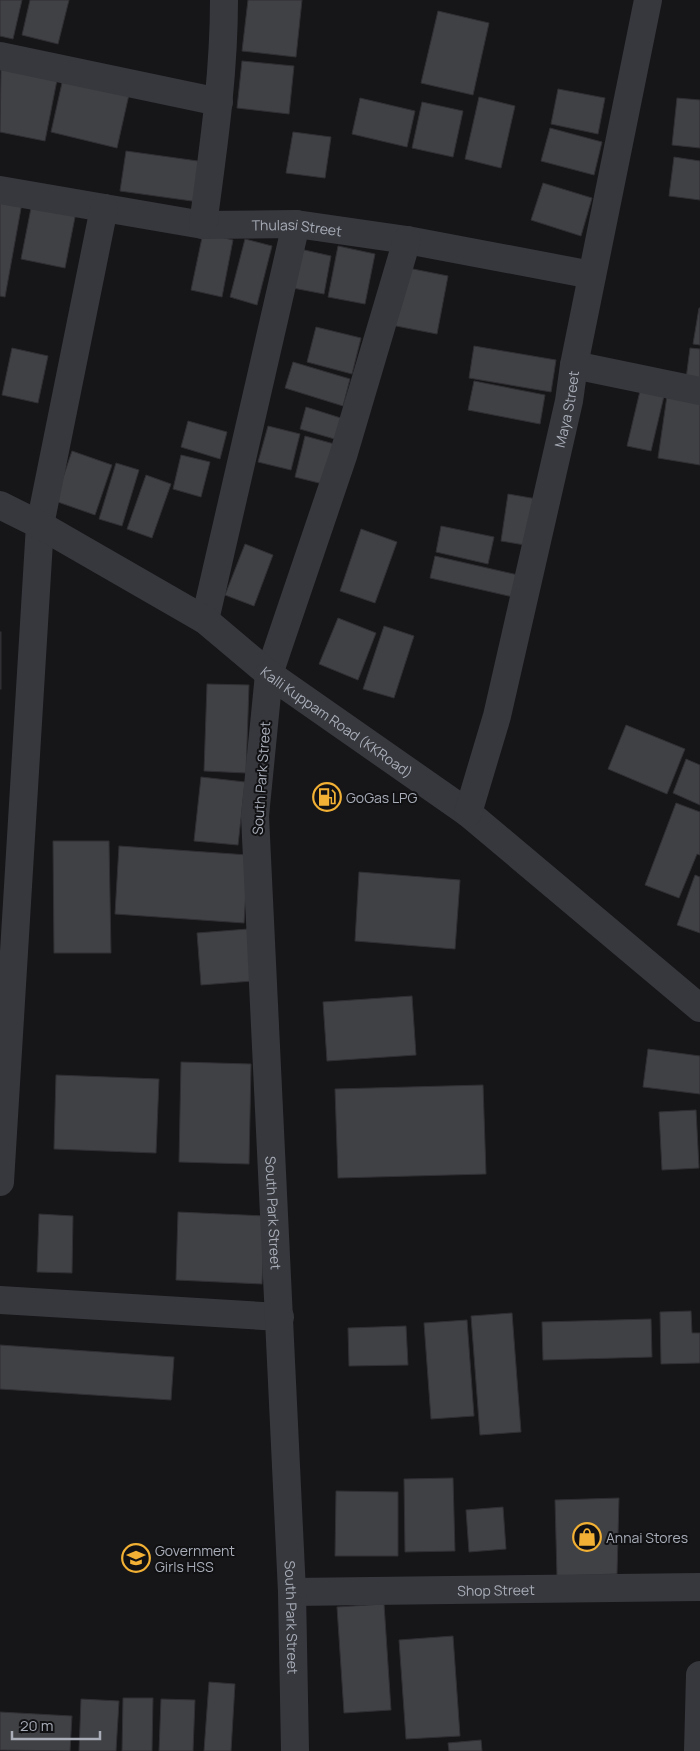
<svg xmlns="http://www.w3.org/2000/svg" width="700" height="1751" viewBox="0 0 700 1751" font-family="Manrope,sans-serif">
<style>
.building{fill:#404145;stroke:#303034}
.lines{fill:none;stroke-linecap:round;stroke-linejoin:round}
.minor{stroke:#37383d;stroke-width:28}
.tertiary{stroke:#37383d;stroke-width:28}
.labels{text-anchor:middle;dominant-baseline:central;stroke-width:4;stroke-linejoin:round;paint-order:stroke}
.street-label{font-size:14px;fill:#a8adb8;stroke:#111113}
.poi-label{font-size:14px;fill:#a8adb8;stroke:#111113;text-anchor:start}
</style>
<rect width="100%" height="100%" fill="#161618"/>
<!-- building -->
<g class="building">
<polygon points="0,0 22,0 13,39 0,36"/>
<polygon points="30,0 69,0 58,44 22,35"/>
<polygon points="248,0 302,0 296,57 242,51"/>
<polygon points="438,11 489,23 473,95 421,83"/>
<polygon points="242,61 294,66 289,114 237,108"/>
<polygon points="1,69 57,80 45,141 0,132"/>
<polygon points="64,74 130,90 117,148 51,132"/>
<polygon points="558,89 605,98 598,134 551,124"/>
<polygon points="479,97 515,106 501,168 465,159"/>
<polygon points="360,98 415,111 407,147 352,134"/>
<polygon points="677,98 700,100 700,148 672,145"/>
<polygon points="422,102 463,111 453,157 412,148"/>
<polygon points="550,128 602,142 594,175 541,161"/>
<polygon points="293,132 331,137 325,178 286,173"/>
<polygon points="126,151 205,162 199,202 120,191"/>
<polygon points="674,157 700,161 700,200 669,196"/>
<polygon points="543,183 592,198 581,236 531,220"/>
<polygon points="0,198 22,203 5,297 0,296"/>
<polygon points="32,203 76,212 65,268 21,259"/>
<polygon points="203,233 233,240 222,297 191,290"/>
<polygon points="245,239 272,246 257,305 230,297"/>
<polygon points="338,246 375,254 365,304 328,297"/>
<polygon points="300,249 331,256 324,294 293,288"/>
<polygon points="403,267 448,276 437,334 391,325"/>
<polygon points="699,308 700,308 700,345 693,344"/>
<polygon points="316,327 361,338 352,374 307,362"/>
<polygon points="474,346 556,360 551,392 469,378"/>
<polygon points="12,348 48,356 38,403 2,395"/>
<polygon points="690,348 700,349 700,381 686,379"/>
<polygon points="293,362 350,379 343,406 285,388"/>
<polygon points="474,381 545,395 540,424 468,410"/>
<polygon points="640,391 664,396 651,451 627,446"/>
<polygon points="667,396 700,402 700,465 658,458"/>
<polygon points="306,407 344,419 338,440 300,429"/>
<polygon points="188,421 227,432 220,459 181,447"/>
<polygon points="268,426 300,434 291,470 258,462"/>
<polygon points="305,436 338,445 327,485 295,477"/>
<polygon points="72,451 112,465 95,515 55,501"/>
<polygon points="181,455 210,462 201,497 173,489"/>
<polygon points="116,463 139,470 122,526 99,519"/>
<polygon points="146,475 171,484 152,538 127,529"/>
<polygon points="508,494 537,499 531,546 501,541"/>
<polygon points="441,526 494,537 488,564 436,552"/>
<polygon points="361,529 397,542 375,603 340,591"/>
<polygon points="245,544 273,555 254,606 225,595"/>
<polygon points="435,556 518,575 513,597 430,578"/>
<polygon points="338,618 376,633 358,680 319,664"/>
<polygon points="384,626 414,636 394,698 363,689"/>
<rect x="0" y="632" width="1" height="57"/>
<polygon points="207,684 249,685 246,773 204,771"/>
<polygon points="626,725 685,749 667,794 608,769"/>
<polygon points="686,759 700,765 700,805 673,793"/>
<polygon points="201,777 245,782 238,845 194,841"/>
<polygon points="676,803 700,812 700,855 697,854 679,898 645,885"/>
<polygon points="53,841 109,841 111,953 54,953"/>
<polygon points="119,846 248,855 244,923 115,914"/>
<polygon points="359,872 460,880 455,949 355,941"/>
<polygon points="695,875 700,877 700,933 677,925"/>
<polygon points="248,929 252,981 201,985 197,933"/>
<polygon points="412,996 416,1055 327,1061 323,1002"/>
<polygon points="648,1049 700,1056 700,1094 643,1087"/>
<polygon points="181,1062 251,1064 249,1164 179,1162"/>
<polygon points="56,1075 159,1079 156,1153 54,1149"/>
<polygon points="483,1085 486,1174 338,1178 335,1089"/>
<polygon points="696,1110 699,1168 662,1170 659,1112"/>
<polygon points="178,1212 265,1216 262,1284 176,1280"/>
<polygon points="39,1214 73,1216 72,1273 37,1272"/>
<polygon points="691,1311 692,1333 700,1333 700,1363 661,1364 660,1312"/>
<polygon points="512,1313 521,1432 480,1435 471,1316"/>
<polygon points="651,1319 652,1357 543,1360 542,1322"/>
<polygon points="467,1320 474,1416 431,1419 424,1323"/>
<polygon points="406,1326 408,1365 349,1366 348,1328"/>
<polygon points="0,1345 174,1357 171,1400 0,1389"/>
<polygon points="453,1478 455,1551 405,1552 404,1479"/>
<polygon points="336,1491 398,1492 398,1556 335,1556"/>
<polygon points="619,1498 617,1574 557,1576 555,1500"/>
<polygon points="503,1507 506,1549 469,1552 466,1510"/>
<polygon points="384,1604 391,1710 344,1713 337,1607"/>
<polygon points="453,1636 460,1736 406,1739 399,1640"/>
<polygon points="209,1682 235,1684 231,1751 204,1751"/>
<polygon points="123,1698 153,1698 152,1751 122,1751"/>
<polygon points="81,1699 119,1701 116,1751 79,1751"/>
<polygon points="161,1699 195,1700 193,1751 159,1751"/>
<polygon points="0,1712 72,1716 70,1751 0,1750"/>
<polygon points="481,1740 482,1751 449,1751 448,1743"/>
</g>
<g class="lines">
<!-- minor -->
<g class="minor">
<polyline points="0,56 219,102"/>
<path id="s1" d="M 0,190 L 203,225 L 296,224 L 407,240 L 592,275"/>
<path d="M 203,225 C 213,150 224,76 224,0"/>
<polyline points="574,365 700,391"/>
<polyline points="205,620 296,224"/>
<polyline points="269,674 343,456 407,240"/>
<polyline points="0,1182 40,525 104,208"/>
<polyline points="0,1300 280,1317"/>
<path id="s2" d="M 292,1592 L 700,1587"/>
<polyline points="698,1751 700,1675"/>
</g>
<!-- tertiary -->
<g class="tertiary">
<path id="s3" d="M 0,505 L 40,525 L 205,620 L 269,674 L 468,813 L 700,1008"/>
<path id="s4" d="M 269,674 L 255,816 L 292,1592 L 295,1751"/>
<path id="s5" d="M 468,813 L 497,716 L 569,401 L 574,365 L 648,0"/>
</g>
</g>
<!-- icons -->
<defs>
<symbol id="fuel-ring" viewBox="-11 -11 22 22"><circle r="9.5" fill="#111113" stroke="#f2b134" stroke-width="1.5"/><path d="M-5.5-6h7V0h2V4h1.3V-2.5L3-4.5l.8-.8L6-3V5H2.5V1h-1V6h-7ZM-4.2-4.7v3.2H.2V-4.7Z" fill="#f2b134"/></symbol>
<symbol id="shop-ring" viewBox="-11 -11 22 22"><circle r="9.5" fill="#111113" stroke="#f2b134" stroke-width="1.5"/><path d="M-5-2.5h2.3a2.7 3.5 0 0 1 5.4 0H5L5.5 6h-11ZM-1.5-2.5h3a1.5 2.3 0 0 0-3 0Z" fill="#f2b134"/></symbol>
<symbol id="school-ring" viewBox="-11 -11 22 22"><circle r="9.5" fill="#111113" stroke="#f2b134" stroke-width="1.5"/><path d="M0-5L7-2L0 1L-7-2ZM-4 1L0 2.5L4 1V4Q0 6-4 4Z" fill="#f2b134"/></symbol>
</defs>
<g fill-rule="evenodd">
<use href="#fuel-ring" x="311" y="781" width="32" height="32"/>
<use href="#shop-ring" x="571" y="1521" width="32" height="32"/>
<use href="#school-ring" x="120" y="1542" width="32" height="32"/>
</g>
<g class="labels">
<!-- street labels -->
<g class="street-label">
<text stroke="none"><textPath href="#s1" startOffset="300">Thulasi Street</textPath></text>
<text stroke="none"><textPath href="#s5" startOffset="416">Maya Street</textPath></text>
<text stroke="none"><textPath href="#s3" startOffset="402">Kalli Kuppam Road (KKRoad)</textPath></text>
<text transform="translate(261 778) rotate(-86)">South Park Street</text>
<text stroke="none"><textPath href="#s4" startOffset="540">South Park Street</textPath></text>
<text stroke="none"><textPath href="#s2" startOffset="204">Shop Street</textPath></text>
<text stroke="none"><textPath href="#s4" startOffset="945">South Park Street</textPath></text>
</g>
<!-- poi labels -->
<g class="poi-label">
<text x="346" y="797">GoGas LPG</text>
<text x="606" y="1537">Annai Stores</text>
<text x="155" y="1550">Government<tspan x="155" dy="16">Girls HSS</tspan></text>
</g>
</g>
<!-- scale -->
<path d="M12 1731v8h88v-8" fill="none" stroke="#a8adb8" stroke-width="2.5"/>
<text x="20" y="1731" font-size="15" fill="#a8adb8" stroke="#111113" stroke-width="4" paint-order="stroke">20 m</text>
</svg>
